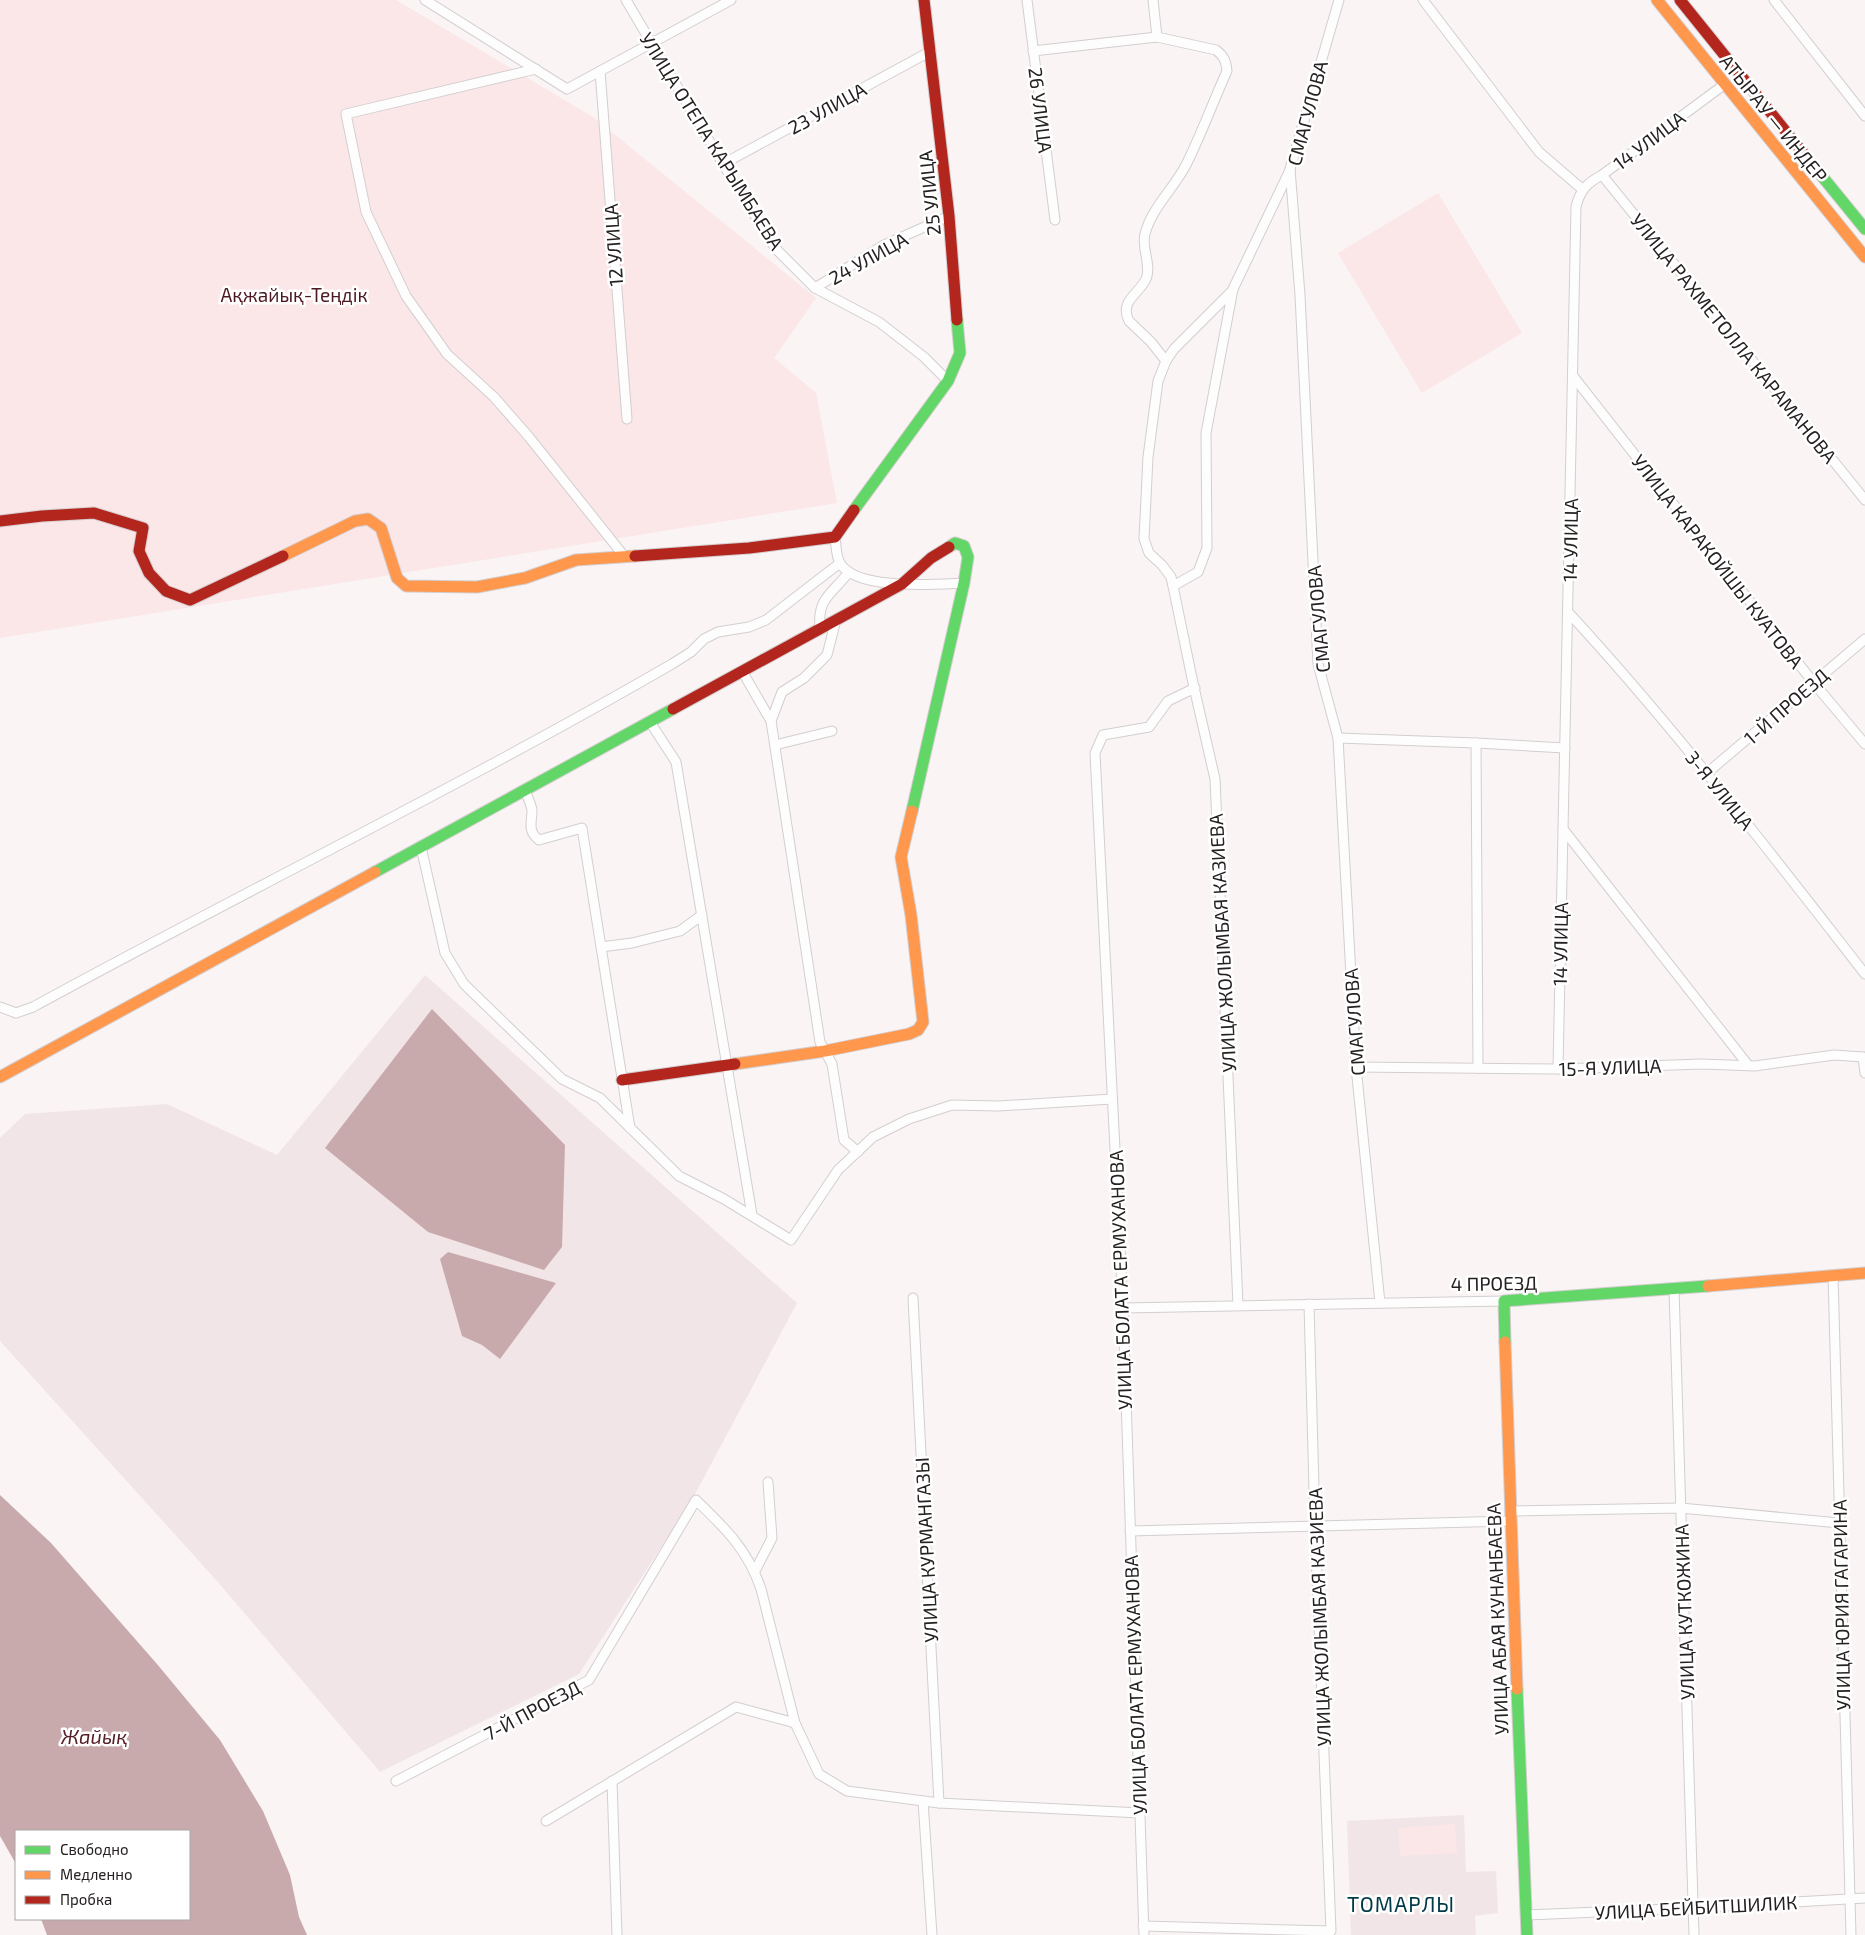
<svg xmlns="http://www.w3.org/2000/svg" width="1865" height="1935" viewBox="0 0 1865 1935" font-family="'Exo 2',sans-serif">
<style>
.built{fill:#f2e5e7}
.green{fill:#fbe6e8}
.water{fill:#c8aaad}
.lines{fill:none;stroke-linecap:round;stroke-linejoin:round}
.street-casing{stroke:#d3cecf;stroke-width:11}
.fast-casing{stroke:#d3cecf;stroke-width:13}
.slow-casing{stroke:#d3cecf;stroke-width:13}
.jam-casing{stroke:#d3cecf;stroke-width:13}
.street{stroke:#fefdfe;stroke-width:9}
.fast{stroke:#63d668;stroke-width:11}
.slow{stroke:#ff974d;stroke-width:11}
.jam{stroke:#b3261e;stroke-width:11}
.labels{text-anchor:middle;dominant-baseline:central;stroke-width:5;stroke-linejoin:round;paint-order:stroke}
.street-label{font-size:19px;fill:#252121;stroke:#fff}
.park-label{font-size:19px;fill:#4c1822;stroke:#fff}
.water-label{font-size:20px;font-style:italic;fill:#552029;stroke:#fff}
.quarter-label{font-size:21px;letter-spacing:1px;fill:#003948;stroke:#fff}
</style>
<rect width="100%" height="100%" fill="#faf4f5"/>
<!-- built -->
<g class="built">
<polygon points="425,975 797,1303 693,1498 579,1674 380,1772 217,1581 0,1341 0,1138 25,1114 167,1104 277,1155"/>
<polygon points="1464,1815 1466,1872 1496,1871 1498,1913 1475,1916 1476,1935 1351,1935 1347,1821"/>
</g>
<!-- green -->
<g class="green">
<polygon points="0,0 396,0 593,117 816,298 774,358 816,393 837,503 0,638"/>
<polygon points="1438,193 1522,333 1422,393 1338,253"/>
<polygon points="1455,1824 1457,1853 1400,1856 1398,1828"/>
</g>
<!-- water -->
<g class="water">
<polygon points="432,1009 565,1145 562,1247 544,1270 428,1232 325,1148"/>
<polygon points="448,1252 556,1283 500,1359 482,1345 462,1336 440,1259"/>
<polygon points="0,1495 51,1543 157,1664 220,1740 263,1811 290,1875 299,1917 307,1935 47,1935 41,1919 189,1919 189,1831 16,1831 16,1864 0,1836"/>
</g>
<g class="lines">
<defs>
<g id="street">
<polyline points="425,0 567,89 731,0"/>
<polyline points="626,0 723,164 776,249 815,288 879,322 924,357 948,381"/>
<polyline points="1027,0 1055,220"/>
<polyline points="1153,0 1157,37"/>
<polyline points="1339,0 1290,169 1300,295 1318,664 1338,738 1356,1067 1380,1303"/>
<polyline points="1423,0 1539,152 1582,189"/>
<polyline points="1774,0 1865,116"/>
<path d="M 1033,51 L 1157,37 L 1216,50 C 1224,56 1226,61 1227,71 C 1213,102 1201,135 1186,165 C 1174,188 1151,209 1145,234 C 1141,248 1152,265 1146,279 C 1139,294 1119,301 1129,321 L 1151,342 L 1166,361"/>
<polyline points="536,69 346,114 366,212 406,296 447,354 494,397 529,437 624,556"/>
<polyline points="600,71 627,419"/>
<polyline points="723,164 931,51"/>
<polyline points="1602,175 1865,500"/>
<polyline points="815,288 884,245 949,216"/>
<polyline points="1573,376 1813,682 1865,744"/>
<path d="M 835,537 C 836,544 836,557 840,563 C 856,591 936,584 964,583"/>
<polyline points="1173,586 1171,577 1162,565 1149,553 1144,539 1148,457 1158,381 1166,361 1174,349 1233,290"/>
<path d="M 1568,612 C 1674,727 1769,851 1865,974"/>
<path d="M 820,628 C 817,598 832,594 849,572"/>
<polyline points="742,671 771,721 820,1042 832,1064 844,1140 858,1152"/>
<polyline points="771,721 782,692 804,678 827,655 836,620"/>
<polyline points="650,722 676,762 752,1215"/>
<polyline points="1338,738 1476,743 1565,748"/>
<polyline points="1476,743 1478,1068"/>
<polyline points="775,745 832,731"/>
<polyline points="1707,773 1865,639"/>
<path d="M 525,790 C 527,796 531,804 532,810 C 532,822 527,831 539,840 L 582,828 L 630,1128"/>
<polyline points="1563,829 1748,1065"/>
<polyline points="421,847 445,953 464,984 562,1079 600,1098 679,1176 724,1199 791,1240 838,1170 873,1137 909,1119 952,1105 998,1106 1112,1099"/>
<polyline points="601,947 632,943 680,931 702,915"/>
<path d="M 0,1007 L 16,1013 L 33,1007 C 245,891 463,785 672,664 L 691,652 L 704,639 L 718,632 L 749,627 L 766,620 L 840,563"/>
<polyline points="1863,1057 1865,1073"/>
<polyline points="1356,1067 1558,1069 1702,1064 1755,1066 1834,1055 1863,1057"/>
<path d="M 1558,1069 L 1576,207 C 1580,190 1587,183 1602,175 L 1725,84"/>
<polyline points="1833,1275 1851,1935"/>
<polyline points="1674,1289 1694,1935"/>
<polyline points="913,1298 939,1803"/>
<polyline points="1238,1305 1215,779 1193,683 1173,586 1198,572 1207,548 1206,433 1233,289 1290,170"/>
<polyline points="1123,1308 1504,1301"/>
<polyline points="1510,1511 1681,1508 1839,1523"/>
<polyline points="1130,1531 1511,1521"/>
<polyline points="755,1571 772,1538 768,1482"/>
<path d="M 396,1781 L 589,1680 L 696,1500 C 725,1528 748,1550 761,1589 L 795,1723 L 819,1774 L 847,1791 L 939,1803 L 1140,1813"/>
<polyline points="612,1781 617,1935"/>
<polyline points="923,1801 932,1935"/>
<polyline points="546,1821 736,1707 795,1723"/>
<polyline points="1527,1915 1693,1908 1865,1898"/>
<polyline points="1143,1926 1331,1931 1315,1526 1309,1304"/>
<polyline points="1144,1935 1123,1308 1095,753 1103,735 1149,727 1168,701 1195,688"/>
</g>
<g id="fast">
<polyline points="1808,159 1865,229"/>
<polyline points="854,510 948,381 960,353 957,320"/>
<polyline points="912,811 964,583 968,557 964,546 955,543 949,547"/>
<polyline points="375,872 673,709"/>
<polyline points="1505,1342 1504,1301 1708,1286"/>
<polyline points="1517,1689 1527,1935"/>
</g>
<g id="slow">
<polyline points="1657,0 1865,257"/>
<polyline points="283,556 355,521 368,519 381,528 397,578 406,586 477,587 525,578 576,560 635,556"/>
<polyline points="735,1064 825,1051 909,1034 918,1030 923,1022 911,915 901,857 912,811"/>
<polyline points="0,1077 375,872"/>
<polyline points="1708,1286 1865,1273"/>
<polyline points="1505,1342 1517,1689"/>
</g>
<g id="jam">
<polyline points="924,0 949,216 957,320"/>
<polyline points="1680,0 1808,159"/>
<polyline points="0,521 42,516 94,513 143,528 139,551 149,573 166,591 190,600 283,556"/>
<polyline points="635,556 749,548 835,537 854,510"/>
<polyline points="673,709 902,584 931,558 949,547"/>
<polyline points="622,1080 735,1064"/>
</g>
</defs>
<!-- street casing -->
<use href="#street" class="street-casing"/>
<!-- fast casing -->
<use href="#fast" class="fast-casing"/>
<!-- slow casing -->
<use href="#slow" class="slow-casing"/>
<!-- jam casing -->
<use href="#jam" class="jam-casing"/>
<!-- street -->
<use href="#street" class="street"/>
<!-- fast -->
<use href="#fast" class="fast"/>
<!-- slow -->
<use href="#slow" class="slow"/>
<!-- jam -->
<use href="#jam" class="jam"/>
</g>
<g class="labels">
<!-- street labels -->
<g class="street-label">
<text transform="translate(827 108) rotate(-29)">23 УЛИЦА</text>
<text transform="translate(1041 110) rotate(83)">26 УЛИЦА</text>
<text transform="translate(1307 113) rotate(-75)">СМАГУЛОВА</text>
<text transform="translate(1774 118) rotate(51)">АТЫРАУ — ИНДЕР</text>
<text transform="translate(1649 140) rotate(-37)">14 УЛИЦА</text>
<text transform="translate(712 141) rotate(58)">УЛИЦА ОТЕПА КАРЫМБАЕВА</text>
<text transform="translate(929 193) rotate(-96)">25 УЛИЦА</text>
<text transform="translate(613 245) rotate(-94)">12 УЛИЦА</text>
<text transform="translate(868 258) rotate(-29)">24 УЛИЦА</text>
<text transform="translate(1734 338) rotate(51)">УЛИЦА РАХМЕТОЛЛА КАРАМАНОВА</text>
<text transform="translate(1570 540) rotate(-89)">14 УЛИЦА</text>
<text transform="translate(1718 561) rotate(52)">УЛИЦА КАРАКОЙШЫ КУАТОВА</text>
<text transform="translate(1318 619) rotate(-95)">СМАГУЛОВА</text>
<text transform="translate(1786 706) rotate(-41)">1-Й ПРОЕЗД</text>
<text transform="translate(1720 790) rotate(51)">3-Я УЛИЦА</text>
<text transform="translate(1222 943) rotate(-93)">УЛИЦА ЖОЛЫМБАЯ КАЗИЕВА</text>
<text transform="translate(1560 944) rotate(-89)">14 УЛИЦА</text>
<text transform="translate(1354 1022) rotate(-94)">СМАГУЛОВА</text>
<text transform="translate(1610 1067) rotate(-2)">15-Я УЛИЦА</text>
<text transform="translate(1120 1280) rotate(-92)">УЛИЦА БОЛАТА ЕРМУХАНОВА</text>
<text transform="translate(1494 1283) rotate(-1)">4 ПРОЕЗД</text>
<text transform="translate(926 1550) rotate(-93)">УЛИЦА КУРМАНГАЗЫ</text>
<text transform="translate(1841 1605) rotate(-91)">УЛИЦА ЮРИЯ ГАГАРИНА</text>
<text transform="translate(1684 1612) rotate(-92)">УЛИЦА КУТКОЖИНА</text>
<text transform="translate(1319 1617) rotate(-92)">УЛИЦА ЖОЛЫМБАЯ КАЗИЕВА</text>
<text transform="translate(1497 1619) rotate(-92)">УЛИЦА АБАЯ КУНАНБАЕВА</text>
<text transform="translate(1135 1685) rotate(-92)">УЛИЦА БОЛАТА ЕРМУХАНОВА</text>
<text transform="translate(532 1710) rotate(-28)">7-Й ПРОЕЗД</text>
<text transform="translate(1696 1907) rotate(-3)">УЛИЦА БЕЙБИТШИЛИК</text>
</g>
<!-- park labels -->
<g class="park-label">
<text x="294" y="294">Ақжайық-Теңдік</text>
</g>
<!-- water labels -->
<g class="water-label">
<text x="94" y="1736">Жайық</text>
</g>
<!-- quarter labels -->
<g class="quarter-label">
<text x="1401" y="1903">ТОМАРЛЫ</text>
</g>
</g>
<!-- legend -->
<rect x="15" y="1830" width="175" height="90" fill="#ffffff" stroke="#a8a6a6"/>
<rect x="25" y="1846" width="25" height="8" fill="#63d668" stroke="#a8a6a6"/>
<text x="60" y="1855" font-size="15" fill="#252121">Свободно</text>
<rect x="25" y="1871" width="25" height="8" fill="#ff974d" stroke="#a8a6a6"/>
<text x="60" y="1880" font-size="15" fill="#252121">Медленно</text>
<rect x="25" y="1896" width="25" height="8" fill="#b3261e" stroke="#a8a6a6"/>
<text x="60" y="1905" font-size="15" fill="#252121">Пробка</text>
</svg>
